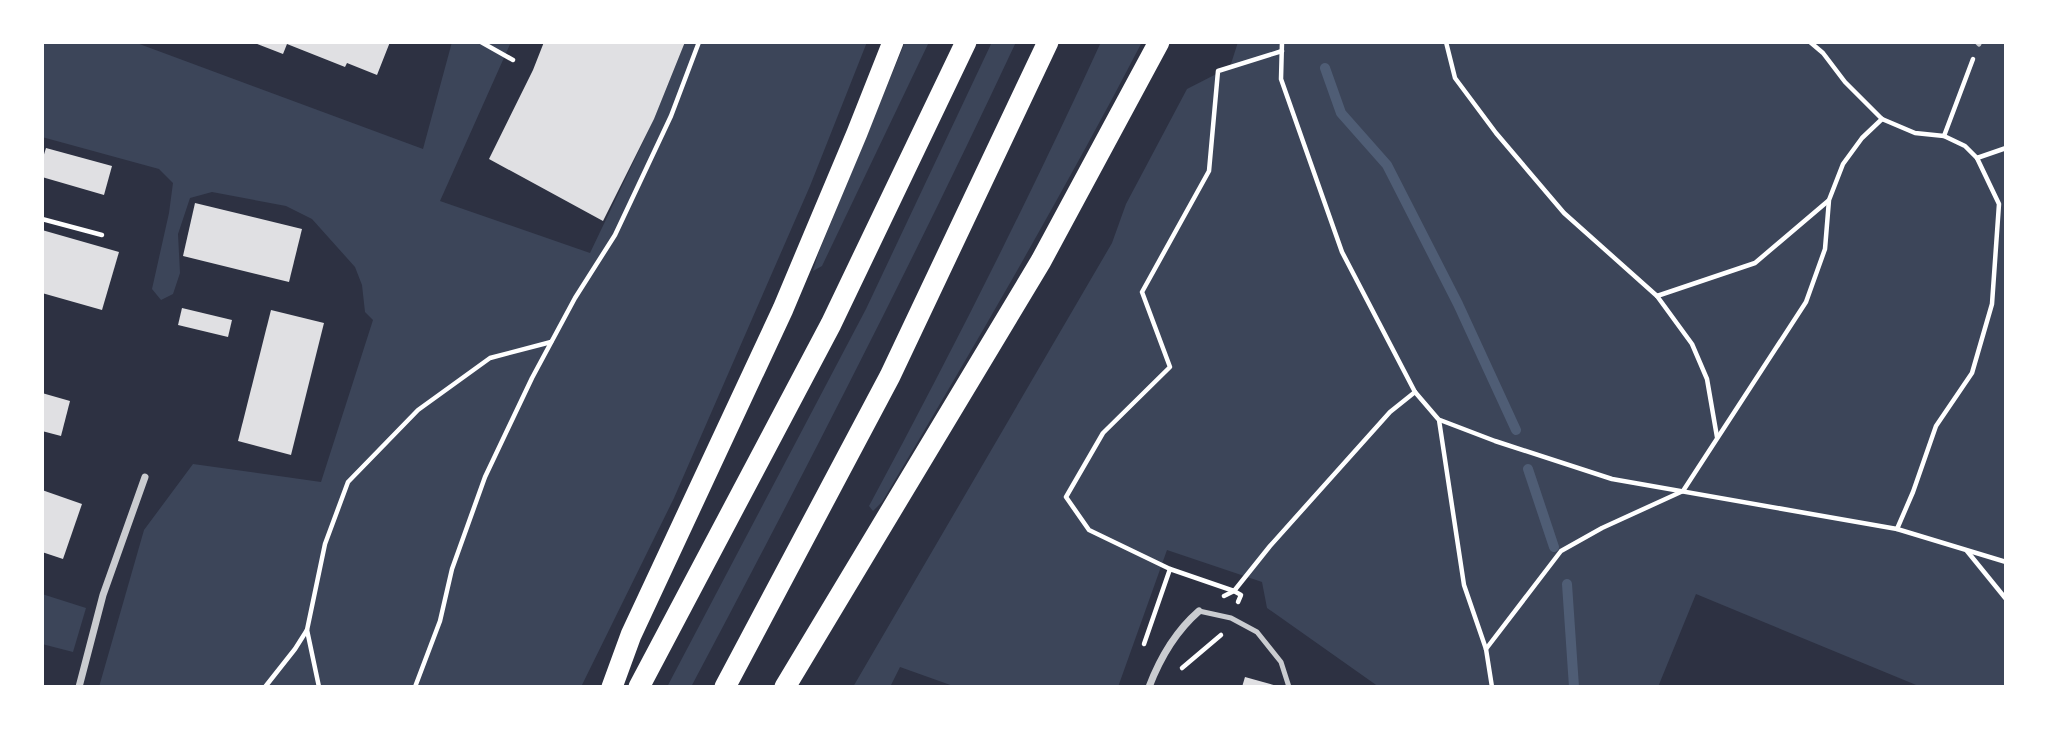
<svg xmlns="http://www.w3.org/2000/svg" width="2048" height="729" viewBox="0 0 2048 729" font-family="'Archivo Narrow',sans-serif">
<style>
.green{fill:#3c4559}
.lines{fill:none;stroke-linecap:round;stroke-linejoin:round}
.stream{stroke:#4f5d75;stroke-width:10}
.building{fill:#e0e0e3}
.path{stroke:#fff;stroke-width:4.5}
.service{stroke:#caccd0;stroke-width:5}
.minor{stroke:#caccd0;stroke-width:7}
.motorway{stroke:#fff;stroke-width:21}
</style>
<rect width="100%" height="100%" fill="#2d3142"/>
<!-- green -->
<g class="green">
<polygon points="42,42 134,42 423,149 452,42 511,42 440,201 590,253 654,119 685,42 867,42 810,186 674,498 581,687 99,687 144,530 193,464 321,482 373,320 365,312 362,285 355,267 312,219 286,206 212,192 190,198 178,234 180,273 173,294 161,300 152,289 169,213 173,183 159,169 42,137"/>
<polygon points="905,42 929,42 822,266 813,271 818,254"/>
<path d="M 992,42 L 1016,42 C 914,260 804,474 691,687 L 667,687 L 866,309 Z"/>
<path d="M 1101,42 L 1142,42 C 1061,198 972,350 882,502 L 873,511 L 869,506 C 951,354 1029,199 1101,42 Z"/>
<polygon points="1238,42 2006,42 2006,687 1921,687 1696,594 1658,687 1379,687 1267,608 1262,582 1167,550 1118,687 956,687 900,667 890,687 853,687 1112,243 1126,204 1187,89 1230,67"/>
<polygon points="42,594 86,608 73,652 42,644"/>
</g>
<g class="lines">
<!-- stream -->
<g class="stream">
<polyline points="1325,68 1341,113 1387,165 1458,304 1516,430"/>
<polyline points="1528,469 1554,547"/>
<polyline points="1567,584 1574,687"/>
</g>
</g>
<!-- building -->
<g class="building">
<polygon points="252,42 390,42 377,75 347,63 345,67 287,44 283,54"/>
<polygon points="544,42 685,42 654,119 603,221 489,159 533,70"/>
<polygon points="46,148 112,166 104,195 42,177 42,161"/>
<polygon points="195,203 302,229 289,282 183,256"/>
<polygon points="42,230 119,252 102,310 42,293"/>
<polygon points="182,308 232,320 228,337 178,325"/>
<polygon points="271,310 324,323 291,455 238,441"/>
<polygon points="42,393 70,401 61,436 42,431"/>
<polygon points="42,490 82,504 63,559 42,552"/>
<polygon points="1245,677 1277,686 1277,687 1242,687"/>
</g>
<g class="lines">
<!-- path -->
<g class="path">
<polyline points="481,42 513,60"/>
<polyline points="1282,42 1281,79 1342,252 1415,392 1439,420 1464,585 1486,649 1492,687"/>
<polyline points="1446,42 1455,78 1496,133 1564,213 1657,296 1755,263 1828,201"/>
<polyline points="1810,42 1823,53 1845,82 1882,119 1915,133 1944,136 1965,146 1977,158 1999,204 1992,304 1972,373 1936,426 1913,492 1897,529"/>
<polyline points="1944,136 1973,59"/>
<polyline points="1977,158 2006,148"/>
<polyline points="42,219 102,235"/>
<polyline points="1657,296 1692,344 1707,379 1717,437"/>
<polyline points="1440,420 1495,441 1612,479 1897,529 2006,562"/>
<polyline points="1967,551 2006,599"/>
<polyline points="1170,569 1089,530 1066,497 1103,433 1170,367 1142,292 1209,171 1218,71 1282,51"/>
<polyline points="1224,596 1234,591 1270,546 1390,412 1415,392"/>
<polyline points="1144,644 1170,569 1234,591 1241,595 1238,602"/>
<polyline points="1486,649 1561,551 1602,528 1683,491 1806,302 1825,249 1829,200 1843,164 1862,138 1882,119"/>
<polyline points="1182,668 1221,635"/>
<polyline points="265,687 295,649 307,630"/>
<polyline points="319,687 307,630 325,544 348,482 418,410 490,358 551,342"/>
<polyline points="415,687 440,621 452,569 485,477 532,378 575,298 615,235 671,116 699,42"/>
</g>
<!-- service -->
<g class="service">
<polyline points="1977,42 1979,44"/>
<polyline points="1199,611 1231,618 1257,632 1281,662 1289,687"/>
</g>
<!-- minor -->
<g class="minor">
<polyline points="79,687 103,595 145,477"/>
<path d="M 1149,687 C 1160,658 1176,631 1199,611"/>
</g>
<!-- motorway -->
<g class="motorway">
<polyline points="612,687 631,635 783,309 857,133 893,42"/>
<polyline points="639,687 831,324 966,42"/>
<polyline points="725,687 890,376 1048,42"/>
<polyline points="785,687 1041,261 1159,42"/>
</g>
</g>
<!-- border -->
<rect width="2048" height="729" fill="none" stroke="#ffffff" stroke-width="88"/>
</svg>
